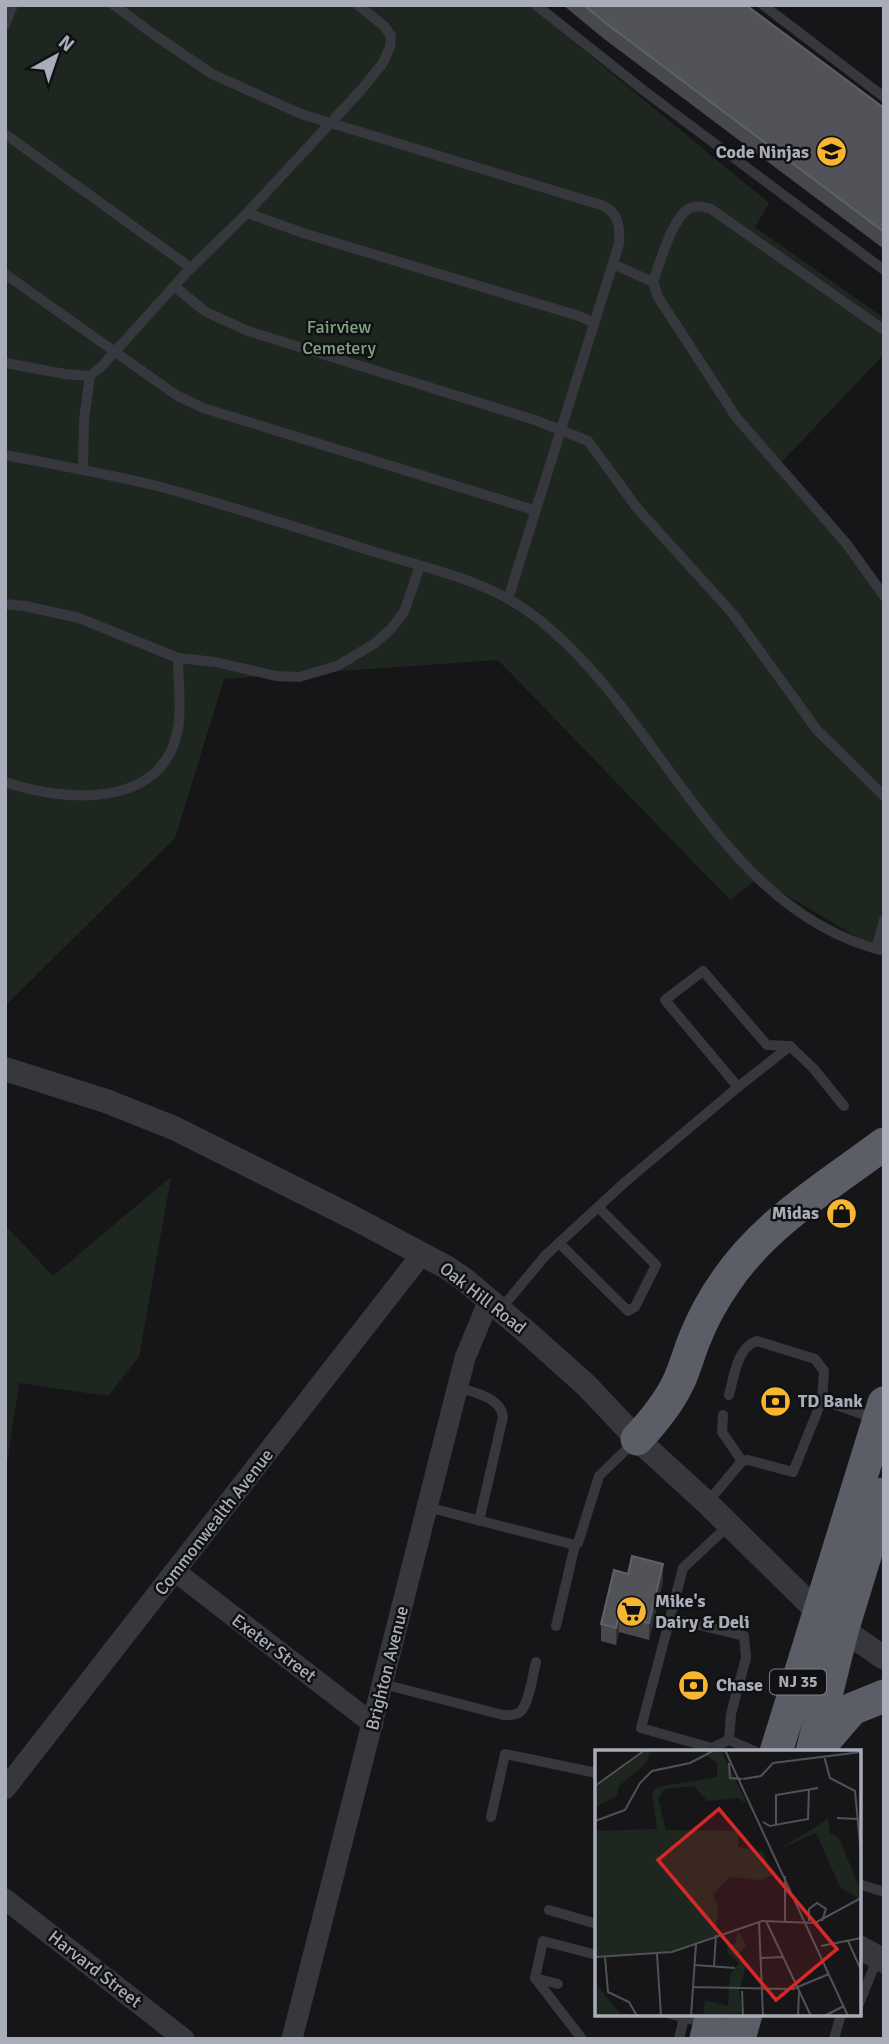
<svg xmlns="http://www.w3.org/2000/svg" width="889" height="2044" viewBox="0 0 889 2044" font-family="Signika,sans-serif">
<style>
.green{fill:#1e271f}
.lines{fill:none;stroke-linecap:round;stroke-linejoin:round}
.service{stroke:#37383e;stroke-width:10}
.minor{stroke:#37383e;stroke-width:21}
.tertiary{stroke:#37383e;stroke-width:24}
.trunk{stroke:#5b5e66;stroke-width:33}
.wall{fill:#47494d}
.shaded-wall{fill:#2f3033}
.building{fill:#525359;stroke:#5f6168;stroke-width:2}
.labels{text-anchor:middle;dominant-baseline:central;stroke-width:5;stroke-linejoin:round;paint-order:stroke}
.shield{fill:#111113;stroke:#7b7e87;stroke-width:2}
.shield-label{font-size:16px;font-weight:bold;fill:#a8adb9}
.poi-label{font-size:18px;font-weight:bold;fill:#a8adb9;stroke:#111113;text-anchor:start}
.park-label{font-size:18px;fill:#7ea481;stroke:#111113}
.street-label{font-size:18px;fill:#a8adb9;stroke:#111113}
.inset-road{fill:none;stroke:#505258;stroke-width:2}
.view{fill:#d62828;fill-opacity:0.15;stroke:#d62828;stroke-width:3.5}
.inset-edge{fill:none;stroke:#a8adb9;stroke-width:3.5}
</style>
<rect width="100%" height="100%" fill="#161618"/>
<!-- green -->
<g class="green">
<polygon points="5,5 529,5 769,203 755,227 884,318 884,354 779,465 884,591 884,945 882,952 758,878 730,900 498,660 224,679 175,838 5,1006"/>
<polygon points="171,1177 139,1357 108,1396 19,1383 5,1477 5,1225 53,1276"/>
</g>
<g class="lines">
<!-- service -->
<g class="service">
<path d="M 114,5 L 153,34 L 212,74 L 301,114 L 601,205 C 619,212 620,226 619,244 L 508,599"/>
<polyline points="536,5 643,90 884,270"/>
<polyline points="763,5 884,97"/>
<polyline points="5,25 13,5"/>
<polyline points="5,134 191,268"/>
<polyline points="247,213 306,234 579,316 594,323"/>
<polyline points="613,264 653,282"/>
<polyline points="5,274 176,395 203,408 534,510"/>
<polyline points="175,287 206,312 248,331 535,420 588,441 637,508 733,614 817,730 884,796"/>
<path d="M 884,330 L 711,209 C 704,207 697,205 690,208 C 672,217 660,263 653,282 L 658,297 L 736,417 L 846,543 L 884,596"/>
<polyline points="5,363 65,374 90,376"/>
<path d="M 5,455 C 57,465 110,474 161,487 C 234,507 306,530 378,553 C 427,568 484,580 526,610 C 660,705 713,909 884,951"/>
<polyline points="83,469 84,420 90,376 102,366 185,274 247,213 362,89 383,63 390,47 391,36 385,27 358,5"/>
<polyline points="5,604 25,606 79,618 178,658 215,662 276,676 299,677 337,666 374,644 391,629 404,612 420,566"/>
<path d="M 5,782 C 65,802 163,810 178,729 C 182,707 178,680 178,658"/>
<polyline points="876,949 884,920"/>
<polyline points="738,1087 790,1046"/>
<polyline points="559,1243 628,1311 635,1307 656,1265 598,1207"/>
<polyline points="500,1310 545,1256 559,1243 624,1183 738,1087 665,1000 703,971 767,1045 790,1046 813,1068 844,1106"/>
<path d="M 458,1387 C 474,1393 501,1397 503,1417 L 479,1521"/>
<path d="M 729,1395 C 734,1377 737,1347 757,1341 L 815,1359 L 824,1371 L 822,1400"/>
<polyline points="723,1415 722,1432 742,1461"/>
<polyline points="742,1461 748,1460 793,1472 822,1400 876,1419"/>
<polyline points="707,1503 742,1461"/>
<polyline points="427,1507 575,1545"/>
<polyline points="729,1525 683,1568 670,1618 744,1636 746,1658 731,1714 729,1740 757,1752"/>
<polyline points="670,1618 641,1728 712,1748 729,1740"/>
<polyline points="556,1626 575,1545 578,1543 599,1476 635,1441"/>
<path d="M 383,1684 L 503,1715 C 509,1715 515,1716 520,1712 C 529,1705 533,1673 536,1662"/>
<polyline points="491,1817 505,1754 597,1773"/>
<polyline points="859,1884 884,1892"/>
<polyline points="549,1910 597,1924"/>
<polyline points="535,1978 582,2039"/>
<polyline points="558,1984 535,1978 543,1941 597,1955"/>
<polyline points="859,2004 878,1957"/>
<polyline points="670,2014 705,2023"/>
<polyline points="679,2039 684,2018"/>
<polyline points="834,2039 841,2014"/>
</g>
<!-- minor -->
<g class="minor">
<polyline points="176,1572 373,1724"/>
<polyline points="5,1789 422,1254"/>
<polyline points="5,1899 184,2039"/>
<polyline points="292,2039 465,1358 489,1300"/>
</g>
<!-- tertiary -->
<g class="tertiary">
<polyline points="5,1069 106,1101 174,1128 354,1218 446,1267 465,1280 530,1335 587,1386 637,1439 707,1503 819,1613 884,1658"/>
<polyline points="859,1947 884,1961"/>
</g>
<!-- trunk -->
<g class="trunk">
<path d="M 637,1439 C 653,1422 668,1404 678,1383 C 685,1369 689,1352 695,1338 C 703,1318 714,1298 726,1281 C 765,1223 829,1185 884,1144"/>
<polyline points="776,1752 884,1403"/>
<polyline points="812,1752 842,1631 884,1494"/>
<polyline points="815,1752 852,1709 884,1696"/>
<polyline points="706,2039 712,2014"/>
<polyline points="739,2039 746,2014"/>
</g>
</g>
<!-- wall -->
<g class="wall">
<polygon points="563,5 746,5 884,108 884,249 603,38"/>
<polygon points="663,1581 649,1640 619,1632 616,1645 601,1641 601,1624"/>
</g>
<!-- shaded-wall -->
<g class="shaded-wall">
<polygon points="663,1564 663,1581 649,1640 649,1623"/>
<polygon points="619,1615 619,1632 616,1645 616,1628"/>
</g>
<!-- building -->
<g class="building">
<polygon points="584,5 746,5 884,108 884,232 603,21"/>
<polygon points="632,1556 663,1564 649,1623 619,1615 616,1628 601,1624 614,1570 628,1574"/>
</g>
<!-- icons -->
<defs>
<symbol id="school-disc" viewBox="-11 -11 22 22"><circle r="9.5" fill="#f8b52f" stroke="#111113"/><path d="M0-5L7-2L0 1L-7-2ZM-4 1L0 2.5L4 1V4Q0 6-4 4Z" fill="#111"/></symbol>
<symbol id="shop-disc" viewBox="-11 -11 22 22"><circle r="9.5" fill="#f8b52f" stroke="#111113"/><path d="M-5-2.5h2.3a2.7 3.5 0 0 1 5.4 0H5L5.5 6h-11ZM-1.5-2.5h3a1.5 2.3 0 0 0-3 0Z" fill="#111"/></symbol>
<symbol id="bank-disc" viewBox="-11 -11 22 22"><circle r="9.5" fill="#f8b52f" stroke="#111113"/><path d="M-6-4H6V4H-6ZM0-2.3a2.3 2.3 0 1 0 0 4.6a2.3 2.3 0 1 0 0-4.6Z" fill="#111"/></symbol>
<symbol id="supermarket-disc" viewBox="-11 -11 22 22"><circle r="9.5" fill="#f8b52f" stroke="#111113"/><path d="M-6-5.5h2.5l.6 2H6L4.5 2H-2.5L-4.4-4H-6ZM-1.5 3.2a1.3 1.3 0 1 0 .1 0ZM3 3.2a1.3 1.3 0 1 0 .1 0Z" fill="#111"/></symbol>
</defs>
<g fill-rule="evenodd">
<use href="#school-disc" x="814" y="134" width="35" height="35"/>
<use href="#shop-disc" x="824" y="1196" width="35" height="35"/>
<use href="#bank-disc" x="758" y="1384" width="35" height="35"/>
<use href="#supermarket-disc" x="614" y="1594" width="35" height="35"/>
<use href="#bank-disc" x="676" y="1668" width="35" height="35"/>
</g>
<g class="labels">
<!-- shield labels -->
<rect class="shield" x="770" y="1669.5" width="56" height="25" rx="5"/>
<g class="shield-label">
<text x="798" y="1682">NJ 35</text>
</g>
<!-- poi labels -->
<g class="poi-label">
<text x="809" y="152" text-anchor="end">Code Ninjas</text>
<text x="819" y="1213" text-anchor="end">Midas</text>
<text x="798" y="1401">TD Bank</text>
<text x="655" y="1601">Mike's<tspan x="655" dy="21">Dairy &amp; Deli</tspan></text>
<text x="716" y="1685">Chase</text>
</g>
<!-- park labels -->
<g class="park-label">
<text x="339" y="327">Fairview<tspan x="339" dy="21">Cemetery</tspan></text>
</g>
<!-- street labels -->
<g class="street-label">
<text transform="translate(483 1298) rotate(38)">Oak Hill Road</text>
<text transform="translate(214 1522) rotate(-52)">Commonwealth Avenue</text>
<text transform="translate(274 1648) rotate(37)">Exeter Street</text>
<text transform="translate(387 1668) rotate(-76)">Brighton Avenue</text>
<text transform="translate(95 1969) rotate(38)">Harvard Street</text>
</g>
</g>
<!-- overview -->
<g transform="translate(595 1750)">
<rect width="266" height="266" fill="#161618"/>
<path d="M 52,0 L 69,0 L 55,3 L 51,13 L 23,37 L 22,46 L 0,57 L 0,38 ZM 121,1 L 127,2 L 152,54 L 143,48 L 112,51 L 99,36 L 70,39 L 63,49 L 71,80 L 144,81 L 143,97 L 168,102 L 178,125 L 165,130 L 135,127 L 118,144 L 123,158 L 121,185 L 81,201 L 0,206 L 0,81 L 62,79 L 57,43 L 62,37 L 122,27 L 122,13 L 112,6 ZM 233,69 L 235,83 L 244,88 L 266,142 L 264,149 L 245,137 L 221,83 L 185,99 ZM 143,181 L 151,195 L 144,204 L 151,215 L 144,240 L 147,263 L 108,266 L 110,250 L 133,256 L 135,225 L 144,213 L 133,203 L 132,194 L 140,194 ZM 0,233 L 27,266 L 0,266 Z" fill="#1e271f"/>
<path class="inset-road" d="M 130,0 L 253,266M 229,6 L 235,28 L 260,41 L 266,104M 134,13 L 135,28 L 147,29M 148,29 L 166,26 L 178,13 L 266,2M 0,36 L 50,0M 242,68 L 263,69M 0,71 L 30,60 L 45,33 L 57,21 L 95,13 L 120,0M 168,72 L 175,76 L 213,69 L 214,39M 181,75 L 181,45 L 223,38M 171,171 L 216,266M 214,171 L 214,159 L 222,153 L 231,159 L 227,171M 164,172 L 168,266M 190,172 L 190,126M 253,191 L 266,220M 226,196 L 266,188M 62,204 L 66,266M 0,207 L 77,202 L 167,171 L 220,173 L 266,148M 10,207 L 13,242 L 34,252 L 42,266M 166,208 L 188,207M 100,215 L 140,218M 119,216 L 121,185M 98,237 L 198,239 L 234,224M 147,241 L 148,266M 96,266 L 101,194M 203,266 L 204,242M 229,266 L 249,256"/>
<path class="view" d="M 124,59 L 242,199 L 181,250 L 63,110 Z"/>
<rect width="266" height="266" class="inset-edge"/>
</g>
<!-- border -->
<rect width="889" height="2044" fill="none" stroke="#a8adb9" stroke-width="14"/>
<!-- north arrow -->
<g transform="translate(56 56) rotate(40)" stroke="#111113" stroke-width="5" paint-order="stroke">
<path d="M0-5L12 26L0 18L-12 26Z" fill="#a8adb9"/>
<text y="-10" font-size="19" font-weight="bold" text-anchor="middle" fill="#a8adb9">N</text>
</g>
</svg>
